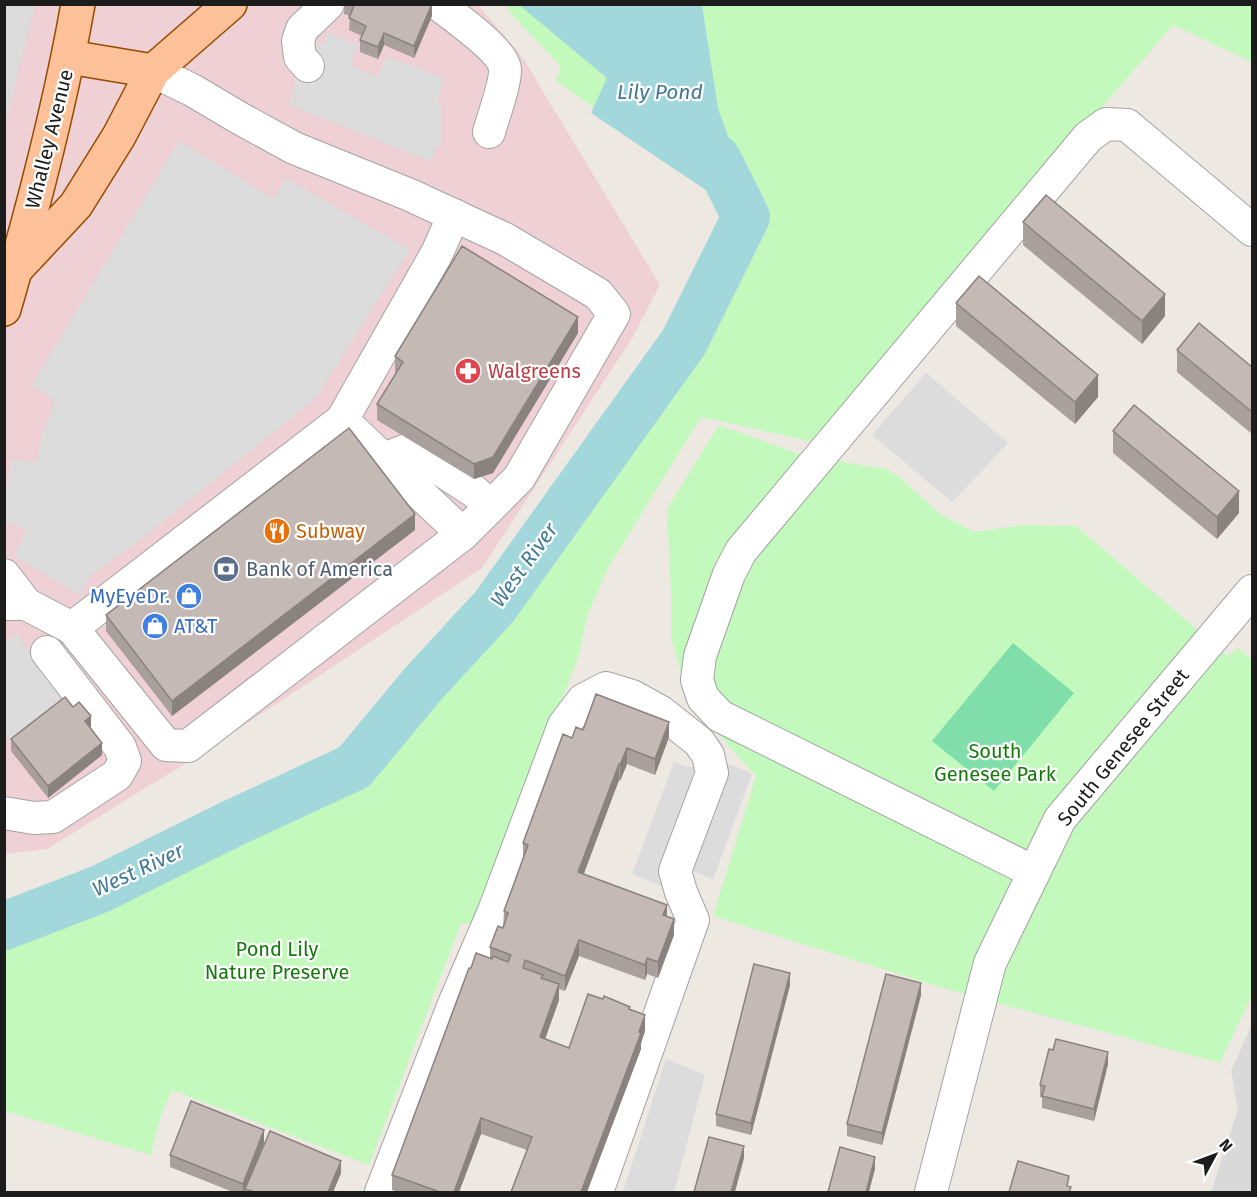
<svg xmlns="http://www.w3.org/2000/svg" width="1257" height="1197" viewBox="0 0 1257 1197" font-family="'Fira Sans',sans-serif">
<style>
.residential{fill:#dad9d9}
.commercial{fill:#efd0d4}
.park{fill:#c3f9bd}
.pitch{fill:#7fdea9}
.parking{fill:#dcdcdc}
.water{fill:#a2d8dc}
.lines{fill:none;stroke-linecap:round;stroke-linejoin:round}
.river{stroke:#a2d8dc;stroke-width:48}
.minor-casing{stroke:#a3a3a3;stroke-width:34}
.major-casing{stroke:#944b00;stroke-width:36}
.minor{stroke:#fff;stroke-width:32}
.major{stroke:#fcc199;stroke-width:33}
.wall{fill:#a99f9c}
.shaded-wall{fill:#8a827f}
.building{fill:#c5b9b5;stroke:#8a827f;stroke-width:1.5}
.labels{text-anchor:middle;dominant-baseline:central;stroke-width:4.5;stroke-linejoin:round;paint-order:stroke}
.street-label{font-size:20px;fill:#1c1c1c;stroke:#fff}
.health-label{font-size:20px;fill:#be3a42;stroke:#fff;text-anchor:start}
.food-label{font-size:20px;fill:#c56008;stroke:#fff;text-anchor:start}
.service-label{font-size:20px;fill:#4e5e75;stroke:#fff;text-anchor:start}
.shop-label{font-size:20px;fill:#366cbe;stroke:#fff;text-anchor:end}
.park-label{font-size:20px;fill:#147a0b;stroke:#fff}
.water-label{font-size:21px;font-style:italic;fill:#417994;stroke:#fff}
</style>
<rect width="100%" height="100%" fill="#eee8e2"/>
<!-- residential -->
<polygon class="residential" points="1252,1024 1252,1192 1211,1192 1238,1109 1231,1071"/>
<!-- commercial -->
<polygon class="commercial" points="4,5 478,5 521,55 660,285 631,340 482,568 194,758 47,849 5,854"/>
<!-- park -->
<g class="park">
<polygon points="506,5 1252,5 1252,62 1173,25 813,442 701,417 608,568 588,613 578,658 474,925 461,923 369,1165 172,1090 160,1118 151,1155 5,1111 5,920 110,868 333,752 460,635 582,469 625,400 732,268 761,227 748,216 555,80 559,74 560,65 511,14"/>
<polygon points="719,425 805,456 886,469 899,477 940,514 974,532 1023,525 1076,526 1228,656 1238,648 1252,660 1252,995 1220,1063 956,992 713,916 756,776 696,709 687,695 671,637 671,591 667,509"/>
</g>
<!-- pitch -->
<polygon class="pitch" points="1013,643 1074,693 994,791 932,741"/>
<!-- parking -->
<g class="parking">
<polygon points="5,4 35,5 5,124 4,5"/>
<polygon points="327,32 358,45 350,65 377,77 387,56 445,79 437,103 442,105 442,142 436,148 430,161 289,105 295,84 295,75 312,44 320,46 323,43"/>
<polygon points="179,141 269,196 274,197 277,194 286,178 410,250 316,398 139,541 90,576 80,595 14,556 26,531 23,528 5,522 5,489 13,458 29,462 34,462 37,459 43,431 54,404 53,400 47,395 31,386"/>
<polygon points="926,373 1008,443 952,502 872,435"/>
<polygon points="16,634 63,697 9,740 5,734 5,643"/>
<polygon points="674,762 690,767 727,763 752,774 713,879 692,871 666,888 632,874"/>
<polygon points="666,1059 705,1075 674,1192 623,1192"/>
</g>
<!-- water -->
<polygon class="water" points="519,5 702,5 718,108 760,228 746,217 591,113 607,78"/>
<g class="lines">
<!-- river -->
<polyline class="river" points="4,926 100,889 231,824 354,767 423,684 494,607 684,342 746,217 717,159"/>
<defs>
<g id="minor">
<path d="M 438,4 C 453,16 503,50 505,69 C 506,82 493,118 489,132"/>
<polyline points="308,66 300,57 298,41 302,29 328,4"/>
<polyline points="342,420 463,534"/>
<polyline points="384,459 409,449 475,492 490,506"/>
<polyline points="4,575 26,604"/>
<polyline points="4,604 26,604 72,628 342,420 437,253 454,215"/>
<polyline points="72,628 166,745 188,746 463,534 519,478 614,314 598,294 505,239 410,195 294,148 241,119 192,90 153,71"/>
<polyline points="4,813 34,818 53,817 117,775 125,761 120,747 47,652"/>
<polyline points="1034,872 720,716 703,698 697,680 700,656 729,574 741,551 1088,137 1106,124 1127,125 1252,230"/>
<polyline points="381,1192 454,1004 494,911 564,725 583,700 606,688 632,696 661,712 699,742 708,755 712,773 675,871 681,892 693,920 597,1192"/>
<polyline points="931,1192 990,963 1060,819 1252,591"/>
</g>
<g id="major">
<polyline points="69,57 153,71"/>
<polyline points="16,269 76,205 119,136 153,71 230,4"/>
<path d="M 4,309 C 33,209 60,107 78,4"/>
</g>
</defs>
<!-- minor casing -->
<use href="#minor" class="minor-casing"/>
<!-- major casing -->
<use href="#major" class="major-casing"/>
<!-- minor -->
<use href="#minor" class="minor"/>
<!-- major -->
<use href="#major" class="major"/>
</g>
<!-- wall -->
<g class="wall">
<polygon points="344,4 432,4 432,16 414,58 384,45 378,59 360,52 360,40 362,36 349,30 350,16 344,14"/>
<polygon points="1023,222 1165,316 1142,344 1023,245"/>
<polygon points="956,303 1098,397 1075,424 956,326"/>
<polygon points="578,333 493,473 474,479 377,420 377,404 396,373 395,372 395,356"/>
<polygon points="1177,350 1252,367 1252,434 1177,372"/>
<polygon points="1113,431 1239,513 1217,539 1113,453"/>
<polygon points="415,530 172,716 106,631 106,615"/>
<polygon points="91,729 102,755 48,798 11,751 11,739"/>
<polygon points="583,730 669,737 655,775 627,764 620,781 619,780 584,874 667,916 674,935 658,978 647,974 645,980 579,956 565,991 559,989 559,1000 545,1039 569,1048 630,1009 645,1031 641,1043 641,1049 587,1192 511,1192 527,1150 481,1134 459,1192 398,1192 392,1190 392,1175 471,968 490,958 490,947 503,928 504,911 523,859 523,843 572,738"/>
<polygon points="790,985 751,1135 716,1126 716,1114"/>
<polygon points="921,995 882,1145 847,1136 847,1124"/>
<polygon points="1108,1064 1094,1121 1042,1108 1042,1098 1040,1097 1040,1085"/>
<polygon points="264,1142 341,1173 333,1192 245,1192 245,1190 244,1192 233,1192 170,1167 170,1155"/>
</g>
<!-- shaded-wall -->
<g class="shaded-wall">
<polygon points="432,4 432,16 414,58 414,46"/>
<polygon points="384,33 384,45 378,59 378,47"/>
<polygon points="1165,294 1165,316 1142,344 1142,321"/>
<polygon points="578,317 578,333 493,473 474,479 474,464"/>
<polygon points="1098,375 1098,397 1075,424 1075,402"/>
<polygon points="1239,491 1239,513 1217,539 1217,517"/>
<polygon points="415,514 415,530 172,716 172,701"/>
<polygon points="91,716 91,729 85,721"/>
<polygon points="669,722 669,737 655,775 655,759"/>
<polygon points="102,743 102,755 48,798 48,786"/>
<polygon points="627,748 627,764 620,781 620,765"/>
<polygon points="619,764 619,780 578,888 578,872"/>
<polygon points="667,905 667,921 663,915"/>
<polygon points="674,919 674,935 658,978 658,962"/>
<polygon points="579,940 579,956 565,991 565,976"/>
<polygon points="647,958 647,974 645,980 645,965"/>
<polygon points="790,973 790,985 751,1135 751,1123"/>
<polygon points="921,983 921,995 882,1145 882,1133"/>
<polygon points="559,984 559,1000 540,1053 540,1037"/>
<polygon points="645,1015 645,1031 641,1043 641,1049 587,1192 581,1192"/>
<polygon points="1108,1052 1108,1064 1094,1121 1094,1109"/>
<polygon points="481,1118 481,1134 459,1192 454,1192"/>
<polygon points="264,1130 264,1142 244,1192 243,1192 243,1184"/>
<polygon points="744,1146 744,1158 735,1192 731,1192"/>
<polygon points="875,1157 875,1169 869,1192 866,1192"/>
<polygon points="341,1161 341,1173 333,1192 328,1192"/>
</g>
<!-- building -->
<g class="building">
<polygon points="351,4 432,4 414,46 384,33 378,47 360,40 366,26 349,18 354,6"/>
<polygon points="1046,195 1165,294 1142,321 1023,222"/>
<polygon points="462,246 578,317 493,457 474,464 377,404 403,362 395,356"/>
<polygon points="979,276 1098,375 1075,402 956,303"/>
<polygon points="1199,323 1252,367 1252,412 1177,350"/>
<polygon points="1134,405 1239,491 1217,517 1113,431"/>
<polygon points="349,428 415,514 172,701 106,615"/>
<polygon points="596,694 669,722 655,759 627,748 620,765 619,764 578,872 667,905 663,915 674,919 658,962 647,958 645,965 579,940 565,976 525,960 523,968 543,975 541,978 559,984 540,1037 569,1048 588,994 603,999 604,996 630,1007 629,1009 645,1015 639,1032 641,1033 581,1192 511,1192 532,1137 481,1118 454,1192 440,1192 392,1175 469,968 471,968 476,953 492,959 493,956 508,962 511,955 490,947 498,926 503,928 508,913 504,911 528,845 523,843 563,734 572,738 576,727 583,730"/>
<polygon points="65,697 73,707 79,702 91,716 85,721 102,743 48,786 11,739"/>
<polygon points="754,964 790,973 751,1123 716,1114"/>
<polygon points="886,974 921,983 882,1133 847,1124"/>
<polygon points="1056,1039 1108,1052 1094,1109 1042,1096 1045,1086 1040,1085 1049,1049 1053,1050"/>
<polygon points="191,1101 264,1130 243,1184 170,1155"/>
<polygon points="270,1131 341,1161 328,1192 254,1192 245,1189"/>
<polygon points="709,1137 744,1146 731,1192 694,1192"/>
<polygon points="840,1147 875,1157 866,1192 828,1192"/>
<polygon points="1018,1161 1069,1176 1067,1186 1071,1187 1069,1192 1009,1192"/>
</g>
<!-- icons -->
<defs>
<symbol id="pharmacy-disc" viewBox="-11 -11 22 22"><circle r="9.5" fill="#e0444e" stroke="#fff"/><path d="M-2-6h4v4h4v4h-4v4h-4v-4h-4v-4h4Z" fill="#fff"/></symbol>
<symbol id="restaurant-disc" viewBox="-11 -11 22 22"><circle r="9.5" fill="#e8710a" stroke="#fff"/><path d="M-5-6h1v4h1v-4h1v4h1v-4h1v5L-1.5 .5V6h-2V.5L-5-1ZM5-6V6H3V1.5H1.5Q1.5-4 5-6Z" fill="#fff"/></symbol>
<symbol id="bank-disc" viewBox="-11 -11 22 22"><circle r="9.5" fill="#5c6f8a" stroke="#fff"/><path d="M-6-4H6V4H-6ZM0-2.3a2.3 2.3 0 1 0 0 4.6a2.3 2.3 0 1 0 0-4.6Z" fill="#fff"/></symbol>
<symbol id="shop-disc" viewBox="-11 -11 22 22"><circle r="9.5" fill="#3f7fe0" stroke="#fff"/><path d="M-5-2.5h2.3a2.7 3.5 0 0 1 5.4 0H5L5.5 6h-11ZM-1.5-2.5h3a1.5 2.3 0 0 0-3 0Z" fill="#fff"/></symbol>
</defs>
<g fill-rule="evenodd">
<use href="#pharmacy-disc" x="453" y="356" width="30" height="30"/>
<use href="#restaurant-disc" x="262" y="516" width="30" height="30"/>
<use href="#bank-disc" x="211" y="554" width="30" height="30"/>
<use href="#shop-disc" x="174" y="581" width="30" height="30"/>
<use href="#shop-disc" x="140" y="611" width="30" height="30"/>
</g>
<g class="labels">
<!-- street labels -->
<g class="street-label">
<text transform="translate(49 139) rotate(-76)">Whalley Avenue</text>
<text transform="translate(1123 747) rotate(-51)">South Genesee Street</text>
</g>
<!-- health labels -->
<g class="health-label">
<text x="488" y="371">Walgreens</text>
</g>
<!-- food labels -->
<g class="food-label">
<text x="296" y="531">Subway</text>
</g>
<!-- service labels -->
<g class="service-label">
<text x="246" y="569">Bank of America</text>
</g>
<!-- shop labels -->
<g class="shop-label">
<text x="170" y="596">MyEyeDr.</text>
<text x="174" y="626" text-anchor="start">AT&amp;T</text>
</g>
<!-- park labels -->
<g class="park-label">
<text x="995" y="751">South<tspan x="995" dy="23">Genesee Park</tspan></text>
<text x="277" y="949">Pond Lily<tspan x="277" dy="23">Nature Preserve</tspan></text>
</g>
<!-- water labels -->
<g class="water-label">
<text x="660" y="92">Lily Pond</text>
<text transform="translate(524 565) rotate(-54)">West River</text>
<text transform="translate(138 870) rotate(-25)">West River</text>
</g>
</g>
<!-- border -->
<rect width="1257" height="1197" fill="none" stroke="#1c1c1c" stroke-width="12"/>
<!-- north arrow -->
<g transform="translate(1215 1155) rotate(49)" stroke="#ffffff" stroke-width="4.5" paint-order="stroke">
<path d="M0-4.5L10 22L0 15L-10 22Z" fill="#1c1c1c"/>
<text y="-9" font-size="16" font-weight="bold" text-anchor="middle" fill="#1c1c1c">N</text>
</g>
</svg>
